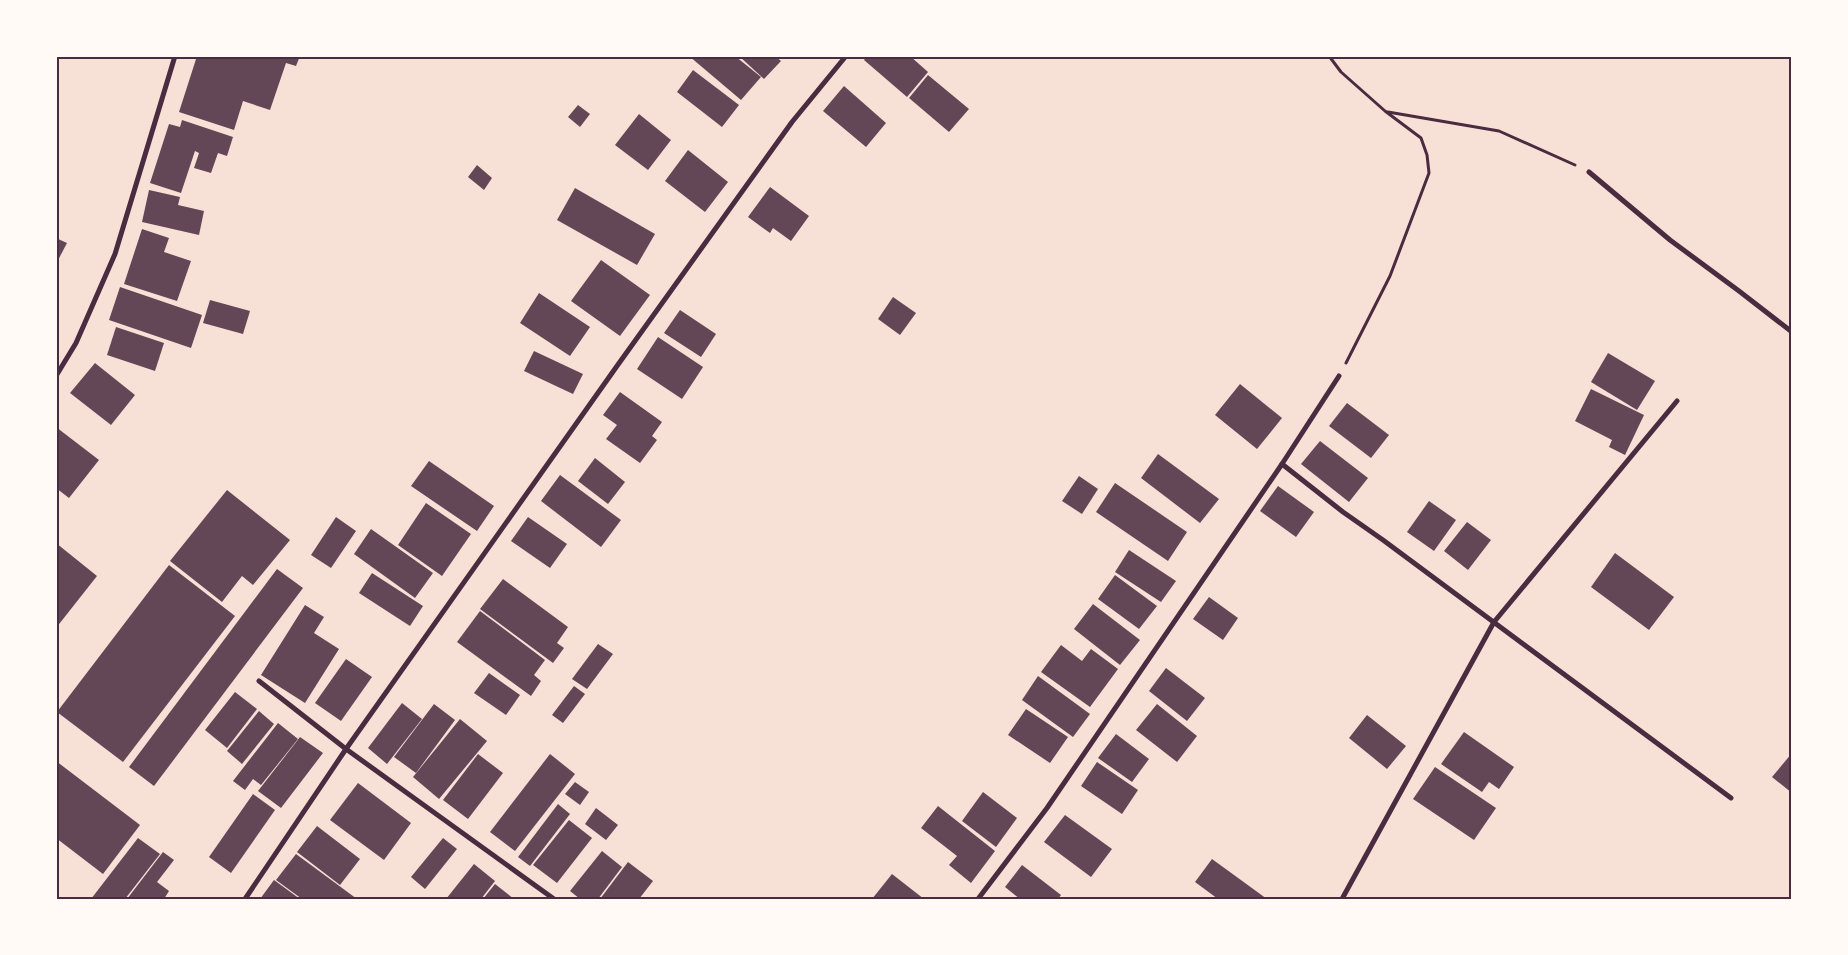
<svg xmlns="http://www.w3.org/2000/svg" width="1848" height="955" viewBox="0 0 1848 955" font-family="Mulish,sans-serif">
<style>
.building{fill:#644757}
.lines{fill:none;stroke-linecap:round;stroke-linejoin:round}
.path{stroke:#4a2c40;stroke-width:3}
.minor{stroke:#4a2c40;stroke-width:5}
.neatline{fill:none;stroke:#4a2c40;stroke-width:2}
</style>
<rect width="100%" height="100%" fill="#f7e1d7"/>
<!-- building -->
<g class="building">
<polygon points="197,56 300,56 296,66 286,63 270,110 243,101 234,130 179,112"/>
<polygon points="689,56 735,56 761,77 741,100"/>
<polygon points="739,56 775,56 781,61 764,79"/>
<polygon points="867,56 910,56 928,72 907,97 864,60"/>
<polygon points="693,70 739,105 722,127 677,92"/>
<polygon points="928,75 969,109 949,132 909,98"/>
<polygon points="844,86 886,123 866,147 823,111"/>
<polygon points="578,105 590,114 580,127 568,117"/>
<polygon points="639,114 671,140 648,170 615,145"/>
<polygon points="182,120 233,137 227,156 218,153 211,173 194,168 199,153 195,151 181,193 150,183 169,124 180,127"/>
<polygon points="688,150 728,182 705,212 665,181"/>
<polygon points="477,165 492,178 484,190 468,177"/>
<polygon points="770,187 809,216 791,241 773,228 770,233 748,217"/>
<polygon points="575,188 655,234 637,265 557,220"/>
<polygon points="149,190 180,197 178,205 204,211 199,235 142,222"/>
<polygon points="142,229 169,238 164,252 191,261 177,301 124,284"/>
<polygon points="56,238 67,243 56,264"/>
<polygon points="601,260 650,295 620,336 571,301"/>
<polygon points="120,287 202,315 191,348 109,320"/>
<polygon points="539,293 590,327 570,356 520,323"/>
<polygon points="893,297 916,313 900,335 878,319"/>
<polygon points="210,300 250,311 243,334 203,323"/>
<polygon points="680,310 716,334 701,357 664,333"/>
<polygon points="116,327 164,343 155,371 107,355"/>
<polygon points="658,337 703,367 682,399 637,369"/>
<polygon points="534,351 583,374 573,394 524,371"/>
<polygon points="1608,353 1655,381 1637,410 1591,382"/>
<polygon points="95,363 135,395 111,425 70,393"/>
<polygon points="1240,384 1282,418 1257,449 1215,415"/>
<polygon points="1591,389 1644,415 1625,455 1609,447 1612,440 1575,421"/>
<polygon points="620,392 662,422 652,436 657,440 640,463 606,439 617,425 603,415"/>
<polygon points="1347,403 1389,435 1371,458 1329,426"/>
<polygon points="56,427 99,460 69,498 56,488"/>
<polygon points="1320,441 1368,478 1349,502 1301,464"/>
<polygon points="1158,454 1219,499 1200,523 1141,478"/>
<polygon points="595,458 625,482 608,504 578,481"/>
<polygon points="429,461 494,506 477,531 411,486"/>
<polygon points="560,475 621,520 601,547 541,501"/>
<polygon points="1079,476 1098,489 1082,514 1062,501"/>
<polygon points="1115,483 1187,532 1168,561 1096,512"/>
<polygon points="1278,486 1314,512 1296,537 1260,511"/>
<polygon points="227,490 290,540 253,585 242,576 222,602 170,561"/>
<polygon points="1429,501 1456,520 1434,551 1407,532"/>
<polygon points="426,503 471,534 442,576 398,545"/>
<polygon points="336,517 356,531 331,568 311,555"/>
<polygon points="528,517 567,544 550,568 511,541"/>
<polygon points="1467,522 1491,540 1468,570 1444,551"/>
<polygon points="371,529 433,573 415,598 354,554"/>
<polygon points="56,543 97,576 56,628"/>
<polygon points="1129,550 1176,581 1161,602 1115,572"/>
<polygon points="1615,553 1674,597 1649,630 1591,587"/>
<polygon points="169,565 235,616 123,762 57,712"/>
<polygon points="277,569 303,588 154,786 129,767"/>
<polygon points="372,573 423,606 410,626 359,593"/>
<polygon points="1115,575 1157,606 1139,629 1098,599"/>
<polygon points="503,579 568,627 557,643 564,648 553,663 480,609"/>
<polygon points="1209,597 1238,618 1223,640 1193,619"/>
<polygon points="1093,604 1140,640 1120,665 1074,629"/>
<polygon points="305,605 324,617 314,633 339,649 305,703 261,675"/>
<polygon points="480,611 545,660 534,675 541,681 531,696 457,642"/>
<polygon points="598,644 613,654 587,689 572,679"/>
<polygon points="1061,645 1082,661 1091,649 1118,669 1090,707 1041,672"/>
<polygon points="346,659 372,677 341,721 315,703"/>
<polygon points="1166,668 1205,698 1187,721 1149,691"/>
<polygon points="489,673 520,695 506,715 474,693"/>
<polygon points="1038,676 1090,714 1073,737 1022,700"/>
<polygon points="574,686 585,694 563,723 552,715"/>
<polygon points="235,692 257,709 227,748 205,730"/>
<polygon points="402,703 422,719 387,764 368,748"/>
<polygon points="434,704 455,720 416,773 394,757"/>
<polygon points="1157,704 1197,736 1177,762 1136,730"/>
<polygon points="1026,709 1068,737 1050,763 1008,735"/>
<polygon points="259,711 274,724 242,764 227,751"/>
<polygon points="1367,715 1406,746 1387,769 1349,738"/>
<polygon points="460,719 487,741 439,799 413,777"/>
<polygon points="278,723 298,739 261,785 253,779 245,790 233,781"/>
<polygon points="1464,732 1514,767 1499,789 1489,782 1482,792 1441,764"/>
<polygon points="1116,734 1149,759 1132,782 1098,758"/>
<polygon points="300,737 323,753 281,808 258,791"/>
<polygon points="1792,753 1792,793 1772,777"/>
<polygon points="478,754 503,773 468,819 443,800"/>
<polygon points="550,754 575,774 515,851 490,832"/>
<polygon points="56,761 140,825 103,874 56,838"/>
<polygon points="1097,762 1138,790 1122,814 1081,786"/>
<polygon points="1435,767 1496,808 1474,840 1413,799"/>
<polygon points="575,782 589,792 580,805 565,794"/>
<polygon points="358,783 411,823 384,860 330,820"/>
<polygon points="983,792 1017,818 996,847 962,821"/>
<polygon points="253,794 275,810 231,873 209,857"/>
<polygon points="558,804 570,814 530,866 518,857"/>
<polygon points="938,806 995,851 971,883 949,865 957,856 921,828"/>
<polygon points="596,808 618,825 606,840 585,824"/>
<polygon points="1065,815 1112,849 1091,877 1044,842"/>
<polygon points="569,820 592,838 557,883 533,865"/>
<polygon points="317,826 360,859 340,885 297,852"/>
<polygon points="138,838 160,854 125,899 91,899"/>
<polygon points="443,838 457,849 425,889 411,877"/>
<polygon points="602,851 622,867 598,899 580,899 570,891"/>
<polygon points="163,852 174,860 157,882 169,891 164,899 127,899"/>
<polygon points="296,854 357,899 302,899 276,880"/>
<polygon points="1212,859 1267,899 1218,899 1195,882"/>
<polygon points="628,862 653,881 639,899 600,899"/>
<polygon points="474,864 495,881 481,899 446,899"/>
<polygon points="1022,865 1061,895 1058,899 1020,899 1005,887"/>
<polygon points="892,874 924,899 872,899"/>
<polygon points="274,880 300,899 260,899"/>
<polygon points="495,884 514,899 483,899"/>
</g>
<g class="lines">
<!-- path -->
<g class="path">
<polyline points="1329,56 1341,72 1385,111 1421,138 1427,155 1429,173 1390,276 1346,363"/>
<polyline points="1388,112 1499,131 1575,165"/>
</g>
<!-- minor -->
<g class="minor">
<polyline points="1589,172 1670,240 1739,291 1792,332"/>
<polyline points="56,376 76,343 115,254 175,56"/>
<polyline points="1282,464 1343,512 1383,540 1731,798"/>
<polyline points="259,681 346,749 554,899"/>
<polyline points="245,899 346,749 617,366 792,122 846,56"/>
<polyline points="978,899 1047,808 1282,464 1339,376"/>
<polyline points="1342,899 1494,622 1677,401"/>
</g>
</g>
<!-- border -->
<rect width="1848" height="955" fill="none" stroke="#fffaf5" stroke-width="115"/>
<rect x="58" y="58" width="1732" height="840" class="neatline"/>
</svg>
